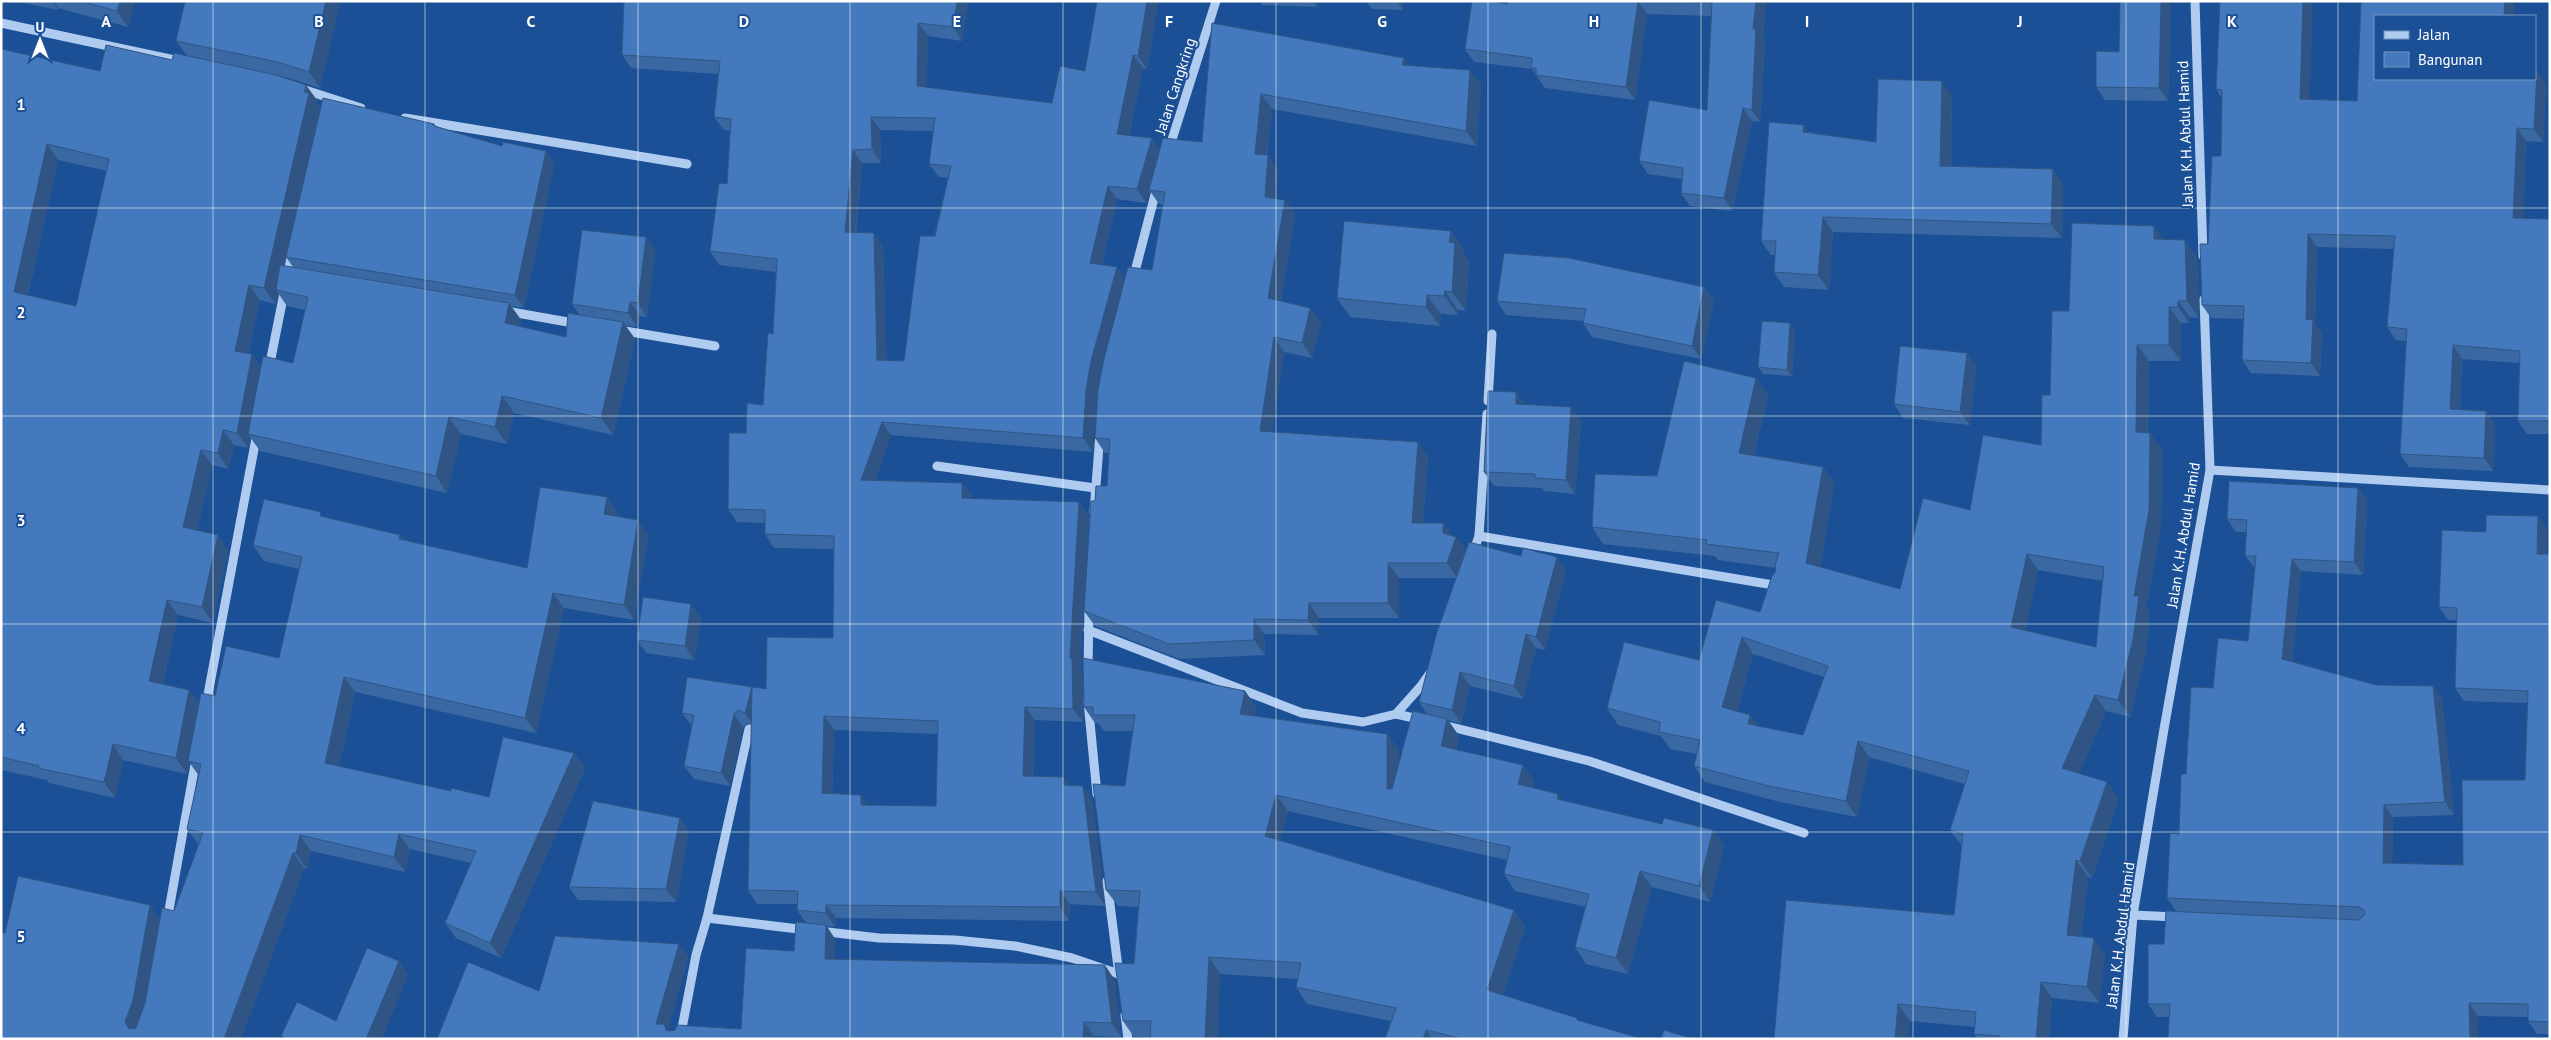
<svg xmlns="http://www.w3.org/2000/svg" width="2551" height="1040" viewBox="0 0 2551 1040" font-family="'PT Sans',sans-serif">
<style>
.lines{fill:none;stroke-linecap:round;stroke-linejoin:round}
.minor{stroke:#afccf0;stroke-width:9}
.wall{fill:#3a68a3;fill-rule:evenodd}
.shaded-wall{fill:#305584}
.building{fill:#4479bd;stroke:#305584;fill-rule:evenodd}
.grid{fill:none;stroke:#fff;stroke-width:1;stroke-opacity:0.55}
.labels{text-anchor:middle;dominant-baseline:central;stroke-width:4;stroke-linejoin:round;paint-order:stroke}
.street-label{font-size:15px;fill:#fff;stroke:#1c5096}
.grid-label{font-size:16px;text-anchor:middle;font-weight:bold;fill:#fff;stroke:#1c5096;stroke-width:4;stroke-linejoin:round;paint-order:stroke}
</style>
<rect width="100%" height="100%" fill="#1c5096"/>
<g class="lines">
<!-- minor -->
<g class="minor">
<polyline points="2195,1 2203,256"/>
<polyline points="1,23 184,62"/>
<polyline points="302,89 361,108"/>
<polyline points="405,118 687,164"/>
<polyline points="1169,149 1216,1"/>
<polyline points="1133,279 1157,187"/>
<polyline points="506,311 579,324"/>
<polyline points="619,330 715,346"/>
<polyline points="269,368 292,253"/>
<polyline points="1488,401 1492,334"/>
<polyline points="937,466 1095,488"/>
<polyline points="2210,470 2550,490"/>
<polyline points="1094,512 1100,433"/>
<polyline points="1479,536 1780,586"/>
<polyline points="1472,555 1479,536 1487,414"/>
<polyline points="1088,630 1302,713 1363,722 1396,714 1421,686 1430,673"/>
<polyline points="1088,669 1089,607"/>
<polyline points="1088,702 1097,794"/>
<polyline points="206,705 257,433"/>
<polyline points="1396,714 1423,720"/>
<polyline points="1443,725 1589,761 1804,833"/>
<polyline points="1107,881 1119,975"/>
<polyline points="2133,915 2176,917"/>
<polyline points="707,918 807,930"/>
<polyline points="167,921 196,759"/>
<polyline points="819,931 879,938 955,940 1015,946 1072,958 1119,974"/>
<polyline points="1125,1015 1128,1039"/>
<polyline points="680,1039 696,955 707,918 749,729"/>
<polyline points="2123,1039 2133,915 2164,729 2210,470 2204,299"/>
</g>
</g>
<!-- wall -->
<g class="wall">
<polygon points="14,1 135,1 128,27 58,8 58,10"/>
<path d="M 340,1 L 320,88 L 289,78 L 279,76 L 317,100 L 316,103 L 320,108 L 293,227 L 434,124 L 436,126 L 554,164 L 524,308 L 511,306 L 521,320 L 519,326 L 566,337 L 580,315 L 572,304 L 646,237 L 655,251 L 647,317 L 640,316 L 637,327 L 625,325 L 635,339 L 613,435 L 514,413 L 507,444 L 461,434 L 447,493 L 260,451 L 250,437 L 248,448 L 234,445 L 228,469 L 212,465 L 197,530 L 228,550 L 213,623 L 178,615 L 163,684 L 189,690 L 199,704 L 215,696 L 279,658 L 299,569 L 264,561 L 253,545 L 325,517 L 400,535 L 404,540 L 527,568 L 607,497 L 617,513 L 617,516 L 648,535 L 634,620 L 564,608 L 536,733 L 355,692 L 339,766 L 451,791 L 489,797 L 574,753 L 585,768 L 501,958 L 456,938 L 445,923 L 471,863 L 410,849 L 405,872 L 311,851 L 307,869 L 304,868 L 241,1039 L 1,1039 L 5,933 L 160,920 L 174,911 L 199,845 L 198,844 L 187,829 L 199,776 L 189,762 L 187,774 L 123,760 L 115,798 L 49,783 L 47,780 L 1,770 L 1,49 L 100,71 L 172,60 L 187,56 L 176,41 ZM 58,160 L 107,171 L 76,306 L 28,295 ZM 286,257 L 293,267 L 284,266 ZM 278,293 L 287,306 L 305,310 L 293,363 L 261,367 L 252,354 L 248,354 L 260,300 L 275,304 Z"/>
<path d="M 624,1 L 968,1 L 962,41 L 928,36 L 926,88 L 1052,103 L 1158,1 L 1147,69 L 1143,68 L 1129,135 L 1160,150 L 1202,142 L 1212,23 L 1409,66 L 1481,85 L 1477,146 L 1272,109 L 1267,155 L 1278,170 L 1276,199 L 1285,200 L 1295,215 L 1281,301 L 1310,308 L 1321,322 L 1312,358 L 1284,352 L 1272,431 L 1428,457 L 1423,523 L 1443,523 L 1452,536 L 1456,537 L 1466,551 L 1566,570 L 1545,650 L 1536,648 L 1523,699 L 1470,686 L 1461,724 L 1448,720 L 1459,736 L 1456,750 L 1523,765 L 1534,781 L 1533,788 L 1563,800 L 1662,824 L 1713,830 L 1724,846 L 1710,902 L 1652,887 L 1628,974 L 1586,964 L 1575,947 L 1586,907 L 1515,891 L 1504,874 L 1507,860 L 1288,811 L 1280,840 L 1514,910 L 1525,927 L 1502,995 L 1579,1021 L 1643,1039 L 1385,1039 L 1391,1021 L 1307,1004 L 1296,987 L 1298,979 L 1220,974 L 1150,1038 L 1134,1037 L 1123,1021 L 1134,964 L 1138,907 L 1118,906 L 1106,890 L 1125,786 L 1133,731 L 1104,731 L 1098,723 L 1095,723 L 1084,707 L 1245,691 L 1256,707 L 1255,716 L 1387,734 L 1399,750 L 1399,766 L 1427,714 L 1419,702 L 1457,578 L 1399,578 L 1399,618 L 1319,618 L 1319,635 L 1264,634 L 1265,655 L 1179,659 L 1095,626 L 1084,611 L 1095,501 L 1107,486 L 1109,453 L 1105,453 L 1095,438 L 1098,392 L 1096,404 L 1093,452 L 891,435 L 875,480 L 972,496 L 972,498 L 1089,515 L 1080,669 L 1082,672 L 1083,722 L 1035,720 L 1033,776 L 1070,785 L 1092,800 L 1105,906 L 1070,904 L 1069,921 L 836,918 L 835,927 L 826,926 L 835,939 L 835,959 L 1114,979 L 1121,1037 L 1094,1036 L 437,1039 L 539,991 L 679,944 L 688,957 L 668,1029 L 669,1031 L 741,1029 L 794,951 L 806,923 L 797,910 L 797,904 L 757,904 L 748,890 L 752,725 L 748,723 L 743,727 L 730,786 L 694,779 L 684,766 L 692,726 L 682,713 L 766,689 L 833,638 L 834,549 L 774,548 L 765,534 L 765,523 L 737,522 L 728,509 L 746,433 L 763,405 L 773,334 L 776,272 L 719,265 L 710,251 L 727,184 L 730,131 L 724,130 L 714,117 L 718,74 L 631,68 L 622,55 ZM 880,130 L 933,131 L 929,164 L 939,177 L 948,178 L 904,361 L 886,360 L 883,247 L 856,232 L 862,163 L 881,163 ZM 1150,191 L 1159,204 L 1163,205 L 1152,270 L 1125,279 L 1102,265 L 1117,199 L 1146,203 ZM 834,730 L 938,734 L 936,806 L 868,805 L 832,794 Z"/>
<polygon points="1260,1 1318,1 1317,7 1262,5"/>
<polygon points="1366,1 1403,1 1403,10 1372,9"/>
<polygon points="1508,1 1766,1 1763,38 1765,42 1760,122 1752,121 1732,211 1690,206 1681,193 1682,179 1648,174 1639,161 1707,110 1711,16 1647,14 1635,100 1545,88 1532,69 1474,62 1465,49 1507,4"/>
<polygon points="2171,3 2168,101 2105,100 2096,87 2119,52"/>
<polygon points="2375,16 2546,84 2543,142 2526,141 2523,219 2550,219 2550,434 2527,434 2518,421 2519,363 2462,359 2460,410 2486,411 2495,424 2493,471 2409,467 2400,454 2406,341 2396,340 2387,327 2394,249 2317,247 2315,323 2322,333 2320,376 2251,373 2242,360 2244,319 2211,318 2202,305 2208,244 2221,156 2222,98 2216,89 2310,100 2357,101"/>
<polygon points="1952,96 1951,166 2053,169 2063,184 2062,238 1833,232 1829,290 1784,287 1774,272 1775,255 1771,255 1761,241 1809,132 1876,142"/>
<polygon points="1451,231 1464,250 1464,255 1469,262 1466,311 1458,310 1458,315 1441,314 1440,326 1350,317 1337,298"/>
<path d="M 2164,240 L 2197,257 L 2199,318 L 2190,317 L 2189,323 L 2181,323 L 2181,361 L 2149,361 L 2148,433 L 2162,449 L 2161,527 L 2146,607 L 2150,613 L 2145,656 L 2130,717 L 2106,711 L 2079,773 L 2107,782 L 2118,799 L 2092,878 L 2088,877 L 2081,936 L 2105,954 L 2099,1003 L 2052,998 L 2049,1039 L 1978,1039 L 1974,1034 L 1975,1027 L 1910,1021 L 1774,1039 L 1954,915 L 1962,846 L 1950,830 L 1965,784 L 1869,757 L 1857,817 L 1780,802 L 1705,782 L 1694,766 L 1697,754 L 1670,749 L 1661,736 L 1618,725 L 1607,708 L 1699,660 L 1760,612 L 1776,571 L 1776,568 L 1718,560 L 1715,556 L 1603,544 L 1592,527 L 1657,476 L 1768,395 L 1754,455 L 1823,467 L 1834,483 L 1820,567 L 1900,589 L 1970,510 L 2041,445 L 2050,395 L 2069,311 ZM 2038,570 L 2103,581 L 2096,647 L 2025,630 ZM 1753,654 L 1824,677 L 1803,735 L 1758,726 L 1750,715 L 1737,711 Z"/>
<polygon points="1704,287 1714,300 1701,359 1592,337 1583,323 1583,321 1506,315 1497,301"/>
<polygon points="1795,330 1792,376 1763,374 1758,367"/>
<polygon points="1967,353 1976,366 1970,425 1903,418 1894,404"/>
<polygon points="1525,404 1571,407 1581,421 1575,494 1544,491 1542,488 1494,486 1484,472"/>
<polygon points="2358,488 2367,501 2363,575 2301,571 2292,662 2376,685 2433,686 2442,699 2454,815 2393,817 2392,863 2463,865 2525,780 2527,703 2464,701 2455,688 2457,620 2448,620 2439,607 2486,532 2538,516 2547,529 2546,554 2550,554 2550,1034 2537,1034 2528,1021 2528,1017 2478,1016 2157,1017 2148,1004 2164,944 2176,911 2167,898 2179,834 2186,774 2213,688 2248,641 2255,568 2245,556 2247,532 2236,532 2227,519"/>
<polygon points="701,618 694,660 646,653 637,640"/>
<polygon points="680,818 689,831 676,902 578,900 569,887"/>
</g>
<!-- shaded-wall -->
<g class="shaded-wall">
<polygon points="1,1 5,1 1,16"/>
<polygon points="52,1 54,1 58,8 58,10"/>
<polygon points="120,1 135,1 128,27 117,11"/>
<polygon points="326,1 340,1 320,88 309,72"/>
<polygon points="957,1 968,1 962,41 953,27"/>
<polygon points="1147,1 1158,1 1147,69 1138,56"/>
<polygon points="1313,1 1318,1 1317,7"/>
<polygon points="1397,1 1403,1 1403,10"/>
<polygon points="1638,1 1647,14 1635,100 1626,87"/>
<polygon points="1756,1 1766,1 1763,38 1765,42 1760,122 1752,110 1753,29"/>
<polygon points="2161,1 2170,1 2171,3 2168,101 2159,88"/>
<polygon points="2303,1 2313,1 2309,112 2300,99"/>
<polygon points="2505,1 2515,1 2514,16 2504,16"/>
<polygon points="918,23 928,36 926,100 917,86"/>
<polygon points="1133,55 1143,68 1126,148 1117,134"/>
<polygon points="1404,58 1414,73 1402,65"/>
<polygon points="1470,70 1481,85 1477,146 1466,131"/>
<polygon points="2537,71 2546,84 2543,142 2534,129"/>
<polygon points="1942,81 1952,96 1950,181 1940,166"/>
<polygon points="306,85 317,100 316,103 320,108 278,290 276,290 278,293 275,304 264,288"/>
<polygon points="1261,94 1272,109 1265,169 1255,154"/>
<polygon points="1743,108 1752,121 1732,211 1724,198"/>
<polygon points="871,117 880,130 881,163 872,149"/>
<polygon points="1804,125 1814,140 1803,132"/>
<polygon points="2517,128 2526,141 2523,231 2513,218"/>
<polygon points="1152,138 1161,151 1149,190 1150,191 1146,203 1137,189"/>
<polygon points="47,144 58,160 25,307 14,292"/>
<polygon points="853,150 862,163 854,245 845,232"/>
<polygon points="546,151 554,164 524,308 515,295"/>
<polygon points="1268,155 1278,170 1275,212 1265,197"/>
<polygon points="2053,169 2063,184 2062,238 2051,224"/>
<polygon points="1108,186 1117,199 1099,277 1090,263"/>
<polygon points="1285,200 1295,215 1279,313 1268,298"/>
<polygon points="1823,217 1833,232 1829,290 1818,275"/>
<polygon points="2154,226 2166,242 2154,239"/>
<polygon points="1451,231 1464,250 1464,255 1469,262 1466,311 1452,292 1449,242"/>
<polygon points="874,233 883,247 887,373 877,360"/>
<polygon points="2308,234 2317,247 2315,323 2322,333 2320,376 2311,363 2306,319"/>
<polygon points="646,237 655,251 647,317 638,303"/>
<polygon points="2185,240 2197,257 2199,318 2187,301"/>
<polygon points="1117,267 1126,280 1101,375 1096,404 1093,452 1083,438 1086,390 1091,361"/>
<polygon points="249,285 260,300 245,366 235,351"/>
<polygon points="1704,287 1714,300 1701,359 1692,346"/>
<polygon points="1445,291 1458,310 1458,315 1444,296"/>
<polygon points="1427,295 1441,314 1440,326 1426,307"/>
<polygon points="2178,301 2190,317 2189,323 2178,307"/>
<polygon points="630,302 640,316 637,327 628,313"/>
<polygon points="509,303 521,320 516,340 505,323"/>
<polygon points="2169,307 2181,323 2181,361 2169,345"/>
<polygon points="1310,308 1321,322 1312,358 1302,343"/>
<polygon points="623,322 635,339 613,435 601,418"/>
<polygon points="1790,323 1795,330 1792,376 1787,370"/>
<polygon points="1274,337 1284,352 1270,445 1260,431"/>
<polygon points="2137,345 2149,361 2147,449 2136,432"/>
<polygon points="2453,345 2462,359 2459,423 2450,409"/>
<polygon points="1967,353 1976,366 1970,425 1960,412"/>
<polygon points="252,354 263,370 248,434 250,437 248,448 237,433"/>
<polygon points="1756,378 1768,395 1750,469 1739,453"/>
<polygon points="1516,392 1526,406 1516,404"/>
<polygon points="502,396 514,413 507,444 495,427"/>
<polygon points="1571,407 1581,421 1575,494 1566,480"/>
<polygon points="2486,411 2495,424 2493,471 2484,458"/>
<polygon points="449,417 461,434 447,493 436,476"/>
<polygon points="882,422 891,435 871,493 861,480"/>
<polygon points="223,430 234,445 228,469 218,453"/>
<polygon points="2150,433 2162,449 2161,527 2146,607 2150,613 2145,656 2130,717 2118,700 2134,596"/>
<polygon points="1418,442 1428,457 1422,538 1412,523"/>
<polygon points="201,450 212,465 194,543 183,527"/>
<polygon points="1823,467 1834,483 1818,580 1806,563"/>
<polygon points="962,483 972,496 971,511 962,498"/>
<polygon points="2358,488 2367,501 2363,575 2354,562"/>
<polygon points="607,497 617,513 615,529 604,514"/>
<polygon points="1079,502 1089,515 1080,669 1082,672 1083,722 1073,709 1070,658"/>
<polygon points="2538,516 2547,529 2546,567 2537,554"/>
<polygon points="638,520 648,535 634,620 624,605"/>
<polygon points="1443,523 1454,538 1456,537 1467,552 1457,578 1447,563 1443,533"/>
<polygon points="218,535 228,550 213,623 202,607"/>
<polygon points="400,535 410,550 399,539"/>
<polygon points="2027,554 2038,570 2023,643 2011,627"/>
<polygon points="1557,557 1566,570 1545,650 1536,637"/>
<polygon points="2292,559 2301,571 2291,672 2282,659"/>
<polygon points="1388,563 1399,578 1399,618 1388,603"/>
<polygon points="553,593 564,608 536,733 525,718"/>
<polygon points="167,600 178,615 160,696 149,681"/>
<polygon points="1309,603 1319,618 1319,635 1308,620"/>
<polygon points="691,604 701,618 694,660 685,646"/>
<polygon points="1254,619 1264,634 1265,655 1254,640"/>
<polygon points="1526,634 1536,648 1523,699 1514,686"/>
<polygon points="1742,637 1753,654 1733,724 1722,707"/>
<polygon points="1460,672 1470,686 1461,724 1452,710"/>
<polygon points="344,677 355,692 336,778 325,763"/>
<polygon points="2433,686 2442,699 2454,815 2445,802"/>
<polygon points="752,687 754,726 745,713"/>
<polygon points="189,690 199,705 187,774 176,758"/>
<polygon points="1245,691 1256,707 1252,731 1240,714"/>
<polygon points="2095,695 2106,711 2074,785 2062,768"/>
<polygon points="1025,707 1035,720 1032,789 1023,776"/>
<polygon points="734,714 743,727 730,786 721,773"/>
<polygon points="1750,715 1762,731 1748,724"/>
<polygon points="824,716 834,730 832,807 822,793"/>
<polygon points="1447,719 1459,736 1453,763 1441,746"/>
<polygon points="1387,734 1399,750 1399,805 1387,789"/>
<polygon points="1858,741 1869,757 1857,817 1846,801"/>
<polygon points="113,744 123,760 115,798 104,782"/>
<polygon points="574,753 585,768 501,958 490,943"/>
<polygon points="1523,765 1534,781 1530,801 1518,784"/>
<polygon points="1064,777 1074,791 1064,785"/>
<polygon points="2107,782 2118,799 2092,878 2080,861"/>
<polygon points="1083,786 1092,800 1105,906 1096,892"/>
<polygon points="1558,794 1570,810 1557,799"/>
<polygon points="861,795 871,808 861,805"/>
<polygon points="1276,795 1288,811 1277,852 1265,836"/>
<polygon points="2384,805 2393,817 2392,876 2383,863"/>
<polygon points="680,818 689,831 676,902 666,889"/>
<polygon points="1713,830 1724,846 1710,902 1699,886"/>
<polygon points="399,834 410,849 405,872 394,857"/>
<polygon points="300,835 311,851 307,869 296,853"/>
<polygon points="293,853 304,868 241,1039 224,1039"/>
<polygon points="2076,860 2088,877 2079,951 2067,935"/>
<polygon points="1640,871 1652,887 1628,974 1616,958"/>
<polygon points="1060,891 1070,904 1069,921 1060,907"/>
<polygon points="150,905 161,921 144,1015 137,1039 129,1029 125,1022"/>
<polygon points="826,905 836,918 835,927 826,913"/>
<polygon points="1514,910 1525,927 1499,1007 1487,990"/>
<polygon points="826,925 835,939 835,972 825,959"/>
<polygon points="2094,938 2105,954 2099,1003 2087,987"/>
<polygon points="679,944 688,957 668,1029 674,1039 656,1024"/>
<polygon points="1209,957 1220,974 1218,1039 1205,1039"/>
<polygon points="399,961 408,975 382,1039 368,1039 367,1037"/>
<polygon points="1105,965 1114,979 1121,1037 1112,1023"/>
<polygon points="2041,982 2052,998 2049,1039 2036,1039"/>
<polygon points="2469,1003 2478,1016 2478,1039 2470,1039"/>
<polygon points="1898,1004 1910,1021 1908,1039 1895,1039"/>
<polygon points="1084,1022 1094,1036 1094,1039 1083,1039"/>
<polygon points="1426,1030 1432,1039 1423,1039"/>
</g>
<!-- building -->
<g class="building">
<polygon points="80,1 120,1 117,11"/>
<polygon points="185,1 326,1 309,72 278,62 176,41"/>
<path d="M 624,1 L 957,1 L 953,27 L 918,23 L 917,86 L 1052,103 L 1060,66 L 1085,71 L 1097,1 L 1147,1 L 1138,56 L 1133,55 L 1117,134 L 1152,138 L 1137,189 L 1108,186 L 1090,263 L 1117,267 L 1091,361 L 1086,390 L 1083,438 L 882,422 L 861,480 L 962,483 L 962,498 L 1079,502 L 1070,658 L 1072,658 L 1073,709 L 1025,707 L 1023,776 L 1064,777 L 1064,785 L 1083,786 L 1096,892 L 1060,891 L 1060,907 L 826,905 L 826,913 L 797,910 L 798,891 L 748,890 L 752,687 L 745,713 L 738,710 L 734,714 L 721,773 L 684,766 L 694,715 L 682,713 L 687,677 L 766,689 L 767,637 L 833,638 L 834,536 L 765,534 L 765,510 L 728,509 L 729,433 L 746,433 L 747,403 L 763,405 L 768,333 L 773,334 L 777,259 L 710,251 L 719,183 L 727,184 L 731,119 L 714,117 L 720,61 L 622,55 ZM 871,117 L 935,118 L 929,164 L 951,166 L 935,236 L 920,236 L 904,361 L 877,360 L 874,233 L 845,232 L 853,150 L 872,149 ZM 824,716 L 938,721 L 936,806 L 861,805 L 861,795 L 822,793 Z"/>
<polygon points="1472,1 1490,1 1507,4 1508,1 1638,1 1626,87 1536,75 1536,68 1531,68 1532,58 1465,49"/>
<polygon points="1654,1 1756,1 1753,29 1756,29 1752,110 1743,108 1724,198 1681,193 1683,168 1639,161 1649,100 1707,110 1712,3"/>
<polygon points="2120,1 2161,1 2159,88 2096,87 2096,51 2119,52"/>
<polygon points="2220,1 2303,1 2300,99 2357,101 2361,1 2505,1 2504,16 2375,16 2375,79 2535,79 2535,71 2537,71 2534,129 2517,128 2513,218 2550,219 2550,421 2518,421 2520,351 2453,345 2450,409 2486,411 2484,458 2400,454 2407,329 2387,327 2395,236 2308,234 2306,319 2313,320 2311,363 2242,360 2244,306 2202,305 2200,244 2208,244 2212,156 2221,156 2222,90 2216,89"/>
<polygon points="1212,23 1404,58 1402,65 1470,70 1466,131 1261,94 1255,154 1268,155 1265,197 1285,200 1268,298 1310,308 1302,343 1274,337 1260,431 1418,442 1412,523 1443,523 1443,533 1456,537 1447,563 1388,563 1388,603 1309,603 1308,620 1254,619 1254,640 1169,644 1084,611 1091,501 1095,501 1096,486 1107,486 1110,439 1095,438 1098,390 1103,363 1128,267 1152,270 1165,192 1149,190 1163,138 1202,142"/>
<path d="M 106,45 L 172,60 L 174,53 L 276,75 L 306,85 L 304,92 L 309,93 L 264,288 L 249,285 L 235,351 L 252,354 L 237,433 L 223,430 L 218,453 L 201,450 L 183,527 L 218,535 L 202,607 L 167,600 L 149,681 L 189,690 L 176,758 L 113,744 L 104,782 L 38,768 L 39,766 L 1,757 L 1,49 L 100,71 ZM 47,144 L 109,159 L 76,306 L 14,292 Z"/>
<polygon points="1878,79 1942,81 1940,166 2053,169 2051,224 1823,217 1818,275 1774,272 1776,241 1761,241 1769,122 1804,125 1803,132 1876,142"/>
<polygon points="323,98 434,124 434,126 502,146 503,142 546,151 515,295 286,257"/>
<polygon points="1344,221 1451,231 1449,242 1455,243 1452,292 1445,291 1444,296 1427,295 1426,307 1337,298"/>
<path d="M 2072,223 L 2154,226 L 2154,239 L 2185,240 L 2187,301 L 2178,301 L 2178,307 L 2169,307 L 2169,345 L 2137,345 L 2136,432 L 2150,433 L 2149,510 L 2134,596 L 2139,596 L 2133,640 L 2118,700 L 2095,695 L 2062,768 L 2107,782 L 2080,861 L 2076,860 L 2067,935 L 2094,938 L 2087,987 L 2041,982 L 2036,1039 L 2000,1039 L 2000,1036 L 1974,1034 L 1976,1012 L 1898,1004 L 1895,1039 L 1774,1039 L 1786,900 L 1954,915 L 1963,834 L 1950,830 L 1969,771 L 1858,741 L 1846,801 L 1769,786 L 1694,766 L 1700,740 L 1659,732 L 1660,722 L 1607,708 L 1624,642 L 1699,660 L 1716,600 L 1760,612 L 1772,576 L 1776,571 L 1775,565 L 1779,553 L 1706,544 L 1707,540 L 1592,527 L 1595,474 L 1657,476 L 1684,361 L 1756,378 L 1739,453 L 1823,467 L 1806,563 L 1900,589 L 1923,498 L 1970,510 L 1983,435 L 2041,445 L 2042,395 L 2050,395 L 2052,311 L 2069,311 ZM 2027,554 L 2104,567 L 2096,647 L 2011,627 ZM 1742,637 L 1828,666 L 1803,735 L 1748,724 L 1750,715 L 1722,707 Z"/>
<polygon points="582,230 646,237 638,303 630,302 628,313 572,304"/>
<polygon points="1504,253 1569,258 1704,287 1692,346 1583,323 1586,309 1497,301"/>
<polygon points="280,265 509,303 505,323 566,337 568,313 623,322 601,418 502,396 495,427 449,417 436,476 248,434 263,356 293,363 308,297 276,290"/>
<polygon points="1762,321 1790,323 1787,370 1758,367"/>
<polygon points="1900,346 1967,353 1960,412 1894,404"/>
<polygon points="1488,391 1516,392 1516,404 1571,407 1566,480 1535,478 1535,474 1484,472"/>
<polygon points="2229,481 2358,488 2354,562 2292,559 2282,659 2376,685 2433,686 2445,802 2384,805 2383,863 2463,865 2462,780 2525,780 2528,691 2455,688 2457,608 2439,607 2442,530 2486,532 2486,515 2538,516 2537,554 2550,554 2550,1022 2528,1021 2528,1004 2469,1003 2470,1039 2168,1039 2170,1004 2148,1004 2148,944 2164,944 2166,911 2359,920 2365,914 2364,910 2359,907 2167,898 2170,833 2179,834 2181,774 2186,774 2191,687 2213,688 2218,638 2248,641 2256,556 2245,556 2247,520 2227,519"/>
<polygon points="540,487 607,497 604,514 638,520 624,605 553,593 525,718 344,677 325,763 451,791 451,788 489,797 503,737 574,753 490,943 445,923 476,851 399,834 394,857 300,835 296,853 293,853 224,1039 1,1039 1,932 5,933 18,876 150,905 133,1000 125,1022 129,1029 136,1028 145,1003 162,908 174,911 203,833 187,829 201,764 188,761 201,693 215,696 226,646 279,658 302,557 253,545 264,499 321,512 320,516 400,535 399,539 527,568"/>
<polygon points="1469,542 1521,556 1523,548 1557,557 1536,637 1526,634 1514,686 1460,672 1452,710 1419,702 1437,632"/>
<polygon points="643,597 691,604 685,646 637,640"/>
<polygon points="1083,658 1245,691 1240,714 1387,734 1387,789 1392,789 1413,711 1447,719 1441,746 1523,765 1518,784 1558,794 1557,799 1662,824 1664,818 1713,830 1699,886 1640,871 1616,958 1575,947 1589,894 1504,874 1510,847 1276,795 1265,836 1514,910 1487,990 1577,1018 1577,1020 1643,1039 1463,1039 1426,1030 1423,1039 1385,1039 1396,1008 1296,987 1301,963 1209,957 1205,1039 1150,1039 1151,1021 1123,1021 1115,963 1134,964 1140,891 1106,890 1093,784 1125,786 1135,715 1093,715 1093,707 1084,707"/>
<polygon points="593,801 680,818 666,889 569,887"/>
<polygon points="796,922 826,925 825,959 1105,965 1112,1023 1084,1022 1083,1039 437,1039 468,962 539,991 555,936 679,944 656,1024 664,1024 666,1030 670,1031 675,1030 677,1025 741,1029 746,948 794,951"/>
<polygon points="367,948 399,961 367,1037 371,1039 286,1039 281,1036 297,1002 336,1021"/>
<polygon points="1664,1030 1693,1039 1661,1039"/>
</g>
<!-- grid -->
<path class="grid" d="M 213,1 L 213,1039M 425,1 L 425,1039M 638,1 L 638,1039M 850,1 L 850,1039M 1063,1 L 1063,1039M 1276,1 L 1276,1039M 1488,1 L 1488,1039M 1701,1 L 1701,1039M 1913,1 L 1913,1039M 2126,1 L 2126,1039M 2338,1 L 2338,1039M 1,208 L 2550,208M 1,416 L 2550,416M 1,624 L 2550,624M 1,832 L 2550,832"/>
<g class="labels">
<!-- street labels -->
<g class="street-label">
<text transform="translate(1175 86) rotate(-72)">Jalan Cangkring</text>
<text transform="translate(2185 134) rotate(-92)">Jalan K.H. Abdul Hamid</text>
<text transform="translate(2183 535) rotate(-81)">Jalan K.H. Abdul Hamid</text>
<text transform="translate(2120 935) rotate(-83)">Jalan K.H. Abdul Hamid</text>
</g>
</g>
<g class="grid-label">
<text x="106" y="27">A</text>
<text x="319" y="27">B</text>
<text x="531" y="27">C</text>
<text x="744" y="27">D</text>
<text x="957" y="27">E</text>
<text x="1169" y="27">F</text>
<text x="1382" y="27">G</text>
<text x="1594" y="27">H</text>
<text x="1807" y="27">I</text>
<text x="2020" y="27">J</text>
<text x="2232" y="27">K</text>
<text x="21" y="110">1</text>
<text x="21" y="318">2</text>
<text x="21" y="526">3</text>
<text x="21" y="734">4</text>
<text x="21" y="942">5</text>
</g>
<!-- border -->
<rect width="2551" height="1040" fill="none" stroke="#ffffff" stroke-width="5"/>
<!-- legend -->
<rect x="2374" y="15" width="162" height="65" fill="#1c5096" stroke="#7796c0"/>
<rect x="2384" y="31" width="25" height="8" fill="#afccf0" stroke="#7796c0"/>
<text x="2418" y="40" font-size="15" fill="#ffffff">Jalan</text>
<rect x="2384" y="52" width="25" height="15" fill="#4479bd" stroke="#7796c0"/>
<text x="2418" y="65" font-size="15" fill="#ffffff">Bangunan</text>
<!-- north arrow -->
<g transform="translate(40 40)" stroke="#1c5096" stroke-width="4" paint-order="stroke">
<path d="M0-4L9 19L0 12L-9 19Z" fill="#ffffff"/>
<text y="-8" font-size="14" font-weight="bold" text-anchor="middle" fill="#ffffff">U</text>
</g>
</svg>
